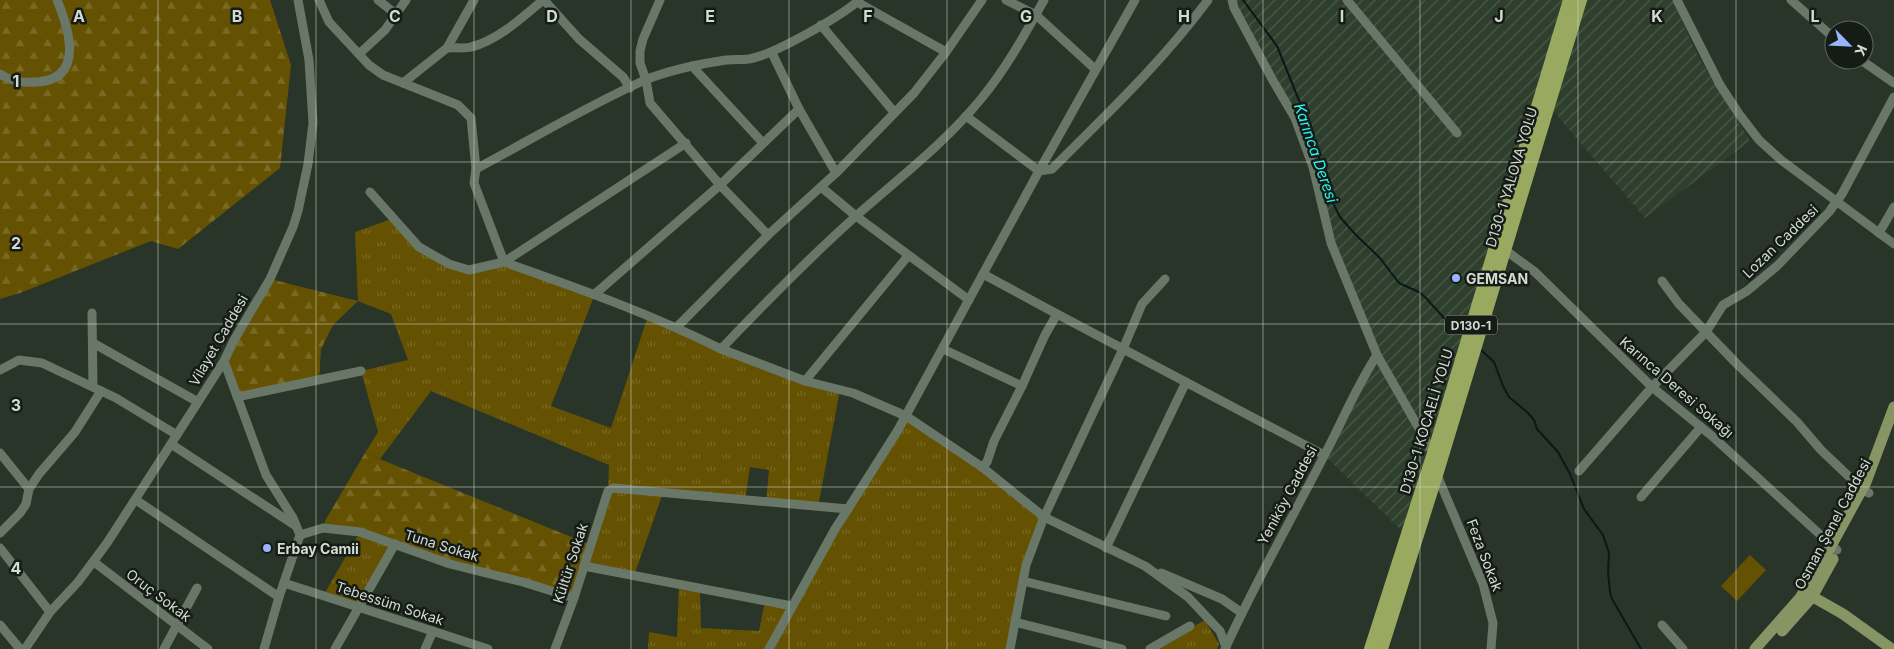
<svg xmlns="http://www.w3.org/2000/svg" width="1894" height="649" viewBox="0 0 1894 649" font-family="Inter,sans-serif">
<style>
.industrial{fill:url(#industrial-furrows)}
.grass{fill:url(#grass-tufts)}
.forest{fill:url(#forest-firs)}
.garden{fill:#645101}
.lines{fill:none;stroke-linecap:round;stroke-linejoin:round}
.stream{stroke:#071918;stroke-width:2}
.minor{stroke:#697768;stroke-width:9}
.major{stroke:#869563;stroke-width:11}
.highway{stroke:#9aa960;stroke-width:12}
.grid{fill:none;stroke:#d3dbd3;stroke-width:1;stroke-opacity:0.55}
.poi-dot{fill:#99b5fd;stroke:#151b15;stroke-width:2}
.labels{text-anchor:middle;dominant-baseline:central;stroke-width:5;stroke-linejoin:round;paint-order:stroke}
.shield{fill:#151b15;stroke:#9aa19a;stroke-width:1}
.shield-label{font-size:12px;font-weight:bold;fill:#d3dbd3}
.street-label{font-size:14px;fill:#d3dbd3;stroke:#151b15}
.poi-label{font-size:14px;font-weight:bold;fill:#d3dbd3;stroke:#151b15;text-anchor:start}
.water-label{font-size:15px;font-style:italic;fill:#29f6f3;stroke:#151b15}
.grid-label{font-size:16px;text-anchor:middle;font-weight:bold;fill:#d3dbd3;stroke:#151b15;stroke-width:5;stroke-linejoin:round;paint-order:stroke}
</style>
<defs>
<pattern id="industrial-furrows" width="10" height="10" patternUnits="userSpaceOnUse" patternTransform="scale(1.25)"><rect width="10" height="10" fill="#2e3f2d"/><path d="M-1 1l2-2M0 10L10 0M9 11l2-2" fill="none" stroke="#4b5a4b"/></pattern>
<pattern id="grass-tufts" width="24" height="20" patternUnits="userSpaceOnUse" patternTransform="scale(1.25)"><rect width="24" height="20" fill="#645101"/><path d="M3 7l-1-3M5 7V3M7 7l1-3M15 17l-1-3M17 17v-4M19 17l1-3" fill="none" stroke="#796925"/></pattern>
<pattern id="forest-firs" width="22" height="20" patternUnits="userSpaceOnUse" patternTransform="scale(1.25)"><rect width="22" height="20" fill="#645101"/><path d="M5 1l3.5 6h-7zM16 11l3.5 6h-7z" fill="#796925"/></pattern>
</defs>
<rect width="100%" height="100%" fill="#293528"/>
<!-- industrial -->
<polygon class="industrial" points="1232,0 1672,0 1698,56 1750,141 1645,218 1549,106 1406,535 1324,455 1377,354 1331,243 1295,118"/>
<!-- grass -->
<g class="grass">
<polygon points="394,218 419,247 469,270 504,262 595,294 551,406 611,428 648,316 835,388 839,395 818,507 766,502 769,470 750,467 745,501 663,493 634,576 584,566 608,491 609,465 431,391 380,459 365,453 378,432 361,371 408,360 391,314 358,301 355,232"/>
<polygon points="906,416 1044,517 1026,565 1010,649 648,649 649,632 677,637 679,585 700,589 701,628 759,631 765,601 792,606"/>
<polygon points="360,532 395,544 358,607 323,596"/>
<polygon points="1205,620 1219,644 1217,649 1153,649"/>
</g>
<!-- forest -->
<g class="forest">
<polygon points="0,0 270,0 291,65 280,168 178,249 151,241 20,293 0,299"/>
<polygon points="270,279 358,301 333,325 321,349 319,380 237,397 224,361"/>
<polygon points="365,453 591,545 574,598 450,564 360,532 323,528 326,519"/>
</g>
<!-- garden -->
<polygon class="garden" points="1750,555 1766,570 1737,601 1721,586"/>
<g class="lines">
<!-- stream -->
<g class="stream">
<polyline points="1243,0 1277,46 1311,130 1329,195 1340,217 1355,234 1380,258 1399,283 1419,292 1425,297 1455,330"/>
<polyline points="1481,350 1494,362 1503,386 1509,397 1528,413 1534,420 1537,429 1558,452 1570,474 1584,509 1603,535 1609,553 1608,571 1610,592 1612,599 1641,649"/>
</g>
<!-- minor -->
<g class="minor">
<polyline points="319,0 329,22 369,65 383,75 458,105 471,118 476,169"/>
<polyline points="378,0 396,14"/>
<polyline points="544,0 579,39 623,77 630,88"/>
<polyline points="660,0 643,39 640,51 640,63 646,80 650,103 720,185 768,235"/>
<path d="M 859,0 C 842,16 771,56 749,59 C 741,60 734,59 726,60 C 699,64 670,70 645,80 C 587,106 532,139 476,169 L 474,183 L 504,262 C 578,288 651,314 721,349 C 764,304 809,258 856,216 C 899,178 944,144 981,99 C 1006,69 1025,34 1044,0"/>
<polyline points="1006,0 1036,15 1095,69"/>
<polyline points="1232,0 1234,8 1272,79 1295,118 1313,167 1331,243 1377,355 1433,453"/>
<polyline points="1347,0 1457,133"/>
<polyline points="1677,0 1720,85 1739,114 1759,140 1781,160 1894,244"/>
<polyline points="1791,0 1834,38"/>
<polyline points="857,2 946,52"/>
<polyline points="821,25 894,112"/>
<path d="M 447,48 C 455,47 464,49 471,47 C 497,41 523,17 543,0"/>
<polyline points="772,53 799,109 836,173"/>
<polyline points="359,54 385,30 406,0"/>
<polyline points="1861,60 1894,83"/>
<polyline points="692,66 763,143"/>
<path d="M 0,74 C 12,82 23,83 37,82 C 85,79 69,29 57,0"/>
<polyline points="403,83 447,48 474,0"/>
<polyline points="966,116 1039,171 1135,0"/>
<polyline points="821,187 856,216 969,300"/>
<polyline points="370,192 419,247 449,264 469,270 504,262 686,143"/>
<polyline points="1879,233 1894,207"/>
<polyline points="1505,250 1535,272 1652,387 1712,436 1837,550"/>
<polyline points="983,274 1057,314 1045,335 1022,386"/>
<polyline points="1662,281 1679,304 1738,365 1797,422 1821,450 1862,489 1869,493"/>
<polyline points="595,294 720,185 799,109"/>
<polyline points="92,313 93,387"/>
<polyline points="1057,314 1324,455"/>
<polyline points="677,327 768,235 836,173 914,93 946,52 982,0"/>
<polyline points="93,343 198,402"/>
<polyline points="721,349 805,381 853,393 906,416 982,467"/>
<polyline points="943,349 1022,386 994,441 987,462 982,467 1044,517 1145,566 1188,597 1220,631 1226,647"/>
<polyline points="224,361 266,475 293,518 300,535"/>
<polyline points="0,370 19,360 42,363 116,398 177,435"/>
<polyline points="805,381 908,256"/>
<polyline points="237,397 361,371"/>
<polyline points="171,444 296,526"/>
<polyline points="0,453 29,489"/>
<polyline points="1579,471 1652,387 1706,332 1723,305 1747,291 1777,266 1829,212 1842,194 1894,97"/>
<polyline points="1437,475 1483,584 1493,623 1491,649"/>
<polyline points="1641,497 1701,427"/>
<polyline points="136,500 279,597"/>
<polyline points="0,533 20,513 26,504 29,489 39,474 75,432 101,391"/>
<polyline points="300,535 323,528 360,532 450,564 523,582 574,598"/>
<polyline points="0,548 50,612"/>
<polyline points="1106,548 1186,382"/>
<polyline points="94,562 208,649"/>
<polyline points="584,566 792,606"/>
<polyline points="1161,573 1222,599 1242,613"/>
<polyline points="1023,581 1166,616"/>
<polyline points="284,583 488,649"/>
<polyline points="1015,622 1122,649"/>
<polyline points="0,625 20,649"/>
<polyline points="1662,625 1683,649"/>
<polyline points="25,649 50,612 78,582 107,543 198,402 224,361 234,340 270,279 293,227 298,211 308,164 313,123 309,60 298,0"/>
<polyline points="164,649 197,588"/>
<polyline points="264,649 279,597 300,535"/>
<polyline points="335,649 395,544"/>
<polyline points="425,649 433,631"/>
<path d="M 555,649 L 574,598 L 608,491 L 613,488 L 848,509 L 898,430 L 1039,171 L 1052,169 C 1106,115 1162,62 1208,0"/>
<polyline points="769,649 835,529 848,509"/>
<polyline points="1010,649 1026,565 1044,517 1123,349 1142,304 1165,279"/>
<polyline points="1150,649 1190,626"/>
<path d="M 1225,649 C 1255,583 1291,520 1324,456 C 1342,422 1356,387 1377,355"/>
</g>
<!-- major -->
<g class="major">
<polyline points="1806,593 1843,614 1892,649"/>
<polyline points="1782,631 1812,597 1833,559"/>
<polyline points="1755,649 1800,598 1820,566 1866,482 1894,407"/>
</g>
<!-- highway -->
<g class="highway">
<polyline points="1370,649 1433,453 1569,0"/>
<polyline points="1382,649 1437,475 1581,0"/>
</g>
</g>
<!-- grid -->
<path class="grid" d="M 158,0 L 158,649M 316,0 L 316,649M 474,0 L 474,649M 631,0 L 631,649M 789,0 L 789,649M 947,0 L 947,649M 1105,0 L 1105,649M 1263,0 L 1263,649M 1420,0 L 1420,649M 1578,0 L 1578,649M 1736,0 L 1736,649M 0,162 L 1894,162M 0,324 L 1894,324M 0,487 L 1894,487"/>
<!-- markers -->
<g class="poi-dot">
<circle cx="1456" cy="278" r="5"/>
<circle cx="267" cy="548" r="5"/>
</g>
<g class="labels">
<!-- shield labels -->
<rect class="shield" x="1445" y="315.5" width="52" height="19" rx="4"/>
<g class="shield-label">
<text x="1471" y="325">D130-1</text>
</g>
<!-- street labels -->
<g class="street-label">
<text transform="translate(1511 177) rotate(-73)">D130-1 YALOVA YOLU</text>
<text transform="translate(1780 241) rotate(-44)">Lozan Caddesi</text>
<text transform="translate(218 340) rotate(-60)">Vilayet Caddesi</text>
<text transform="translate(1677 387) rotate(41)">Karınca Deresi Sokağı</text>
<text transform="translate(1426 421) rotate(-73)">D130-1 KOCAELİ YOLU</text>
<text transform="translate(1287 495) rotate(-62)">Yeniköy Caddesi</text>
<text transform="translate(1832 524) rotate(-62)">Osman Şenel Caddesi</text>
<text transform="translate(442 545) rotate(17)">Tuna Sokak</text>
<text transform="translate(1485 555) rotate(69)">Feza Sokak</text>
<text transform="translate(570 563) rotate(-72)">Kültür Sokak</text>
<text transform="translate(159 595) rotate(37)">Oruç Sokak</text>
<text transform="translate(390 603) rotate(18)">Tebessüm Sokak</text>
</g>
<!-- poi labels -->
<g class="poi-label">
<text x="1466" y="278">GEMSAN</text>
<text x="277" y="548">Erbay Camii</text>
</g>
<!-- water labels -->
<g class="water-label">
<text transform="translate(1316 153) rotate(71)">Karınca Deresi</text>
</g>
</g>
<g class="grid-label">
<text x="79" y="22">A</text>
<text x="237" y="22">B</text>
<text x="395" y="22">C</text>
<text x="552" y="22">D</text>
<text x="710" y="22">E</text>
<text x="868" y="22">F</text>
<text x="1026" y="22">G</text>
<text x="1184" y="22">H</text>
<text x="1342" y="22">I</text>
<text x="1499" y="22">J</text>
<text x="1657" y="22">K</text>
<text x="1815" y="22">L</text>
<text x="16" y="87">1</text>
<text x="16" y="249">2</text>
<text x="16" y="411">3</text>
<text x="16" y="574">4</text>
</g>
<!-- north arrow -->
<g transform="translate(1849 45) rotate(114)"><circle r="24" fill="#151b15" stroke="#616861"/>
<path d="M0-4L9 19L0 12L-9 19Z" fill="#99b5fd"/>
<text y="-8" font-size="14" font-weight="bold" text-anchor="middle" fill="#d3dbd3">K</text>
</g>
</svg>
